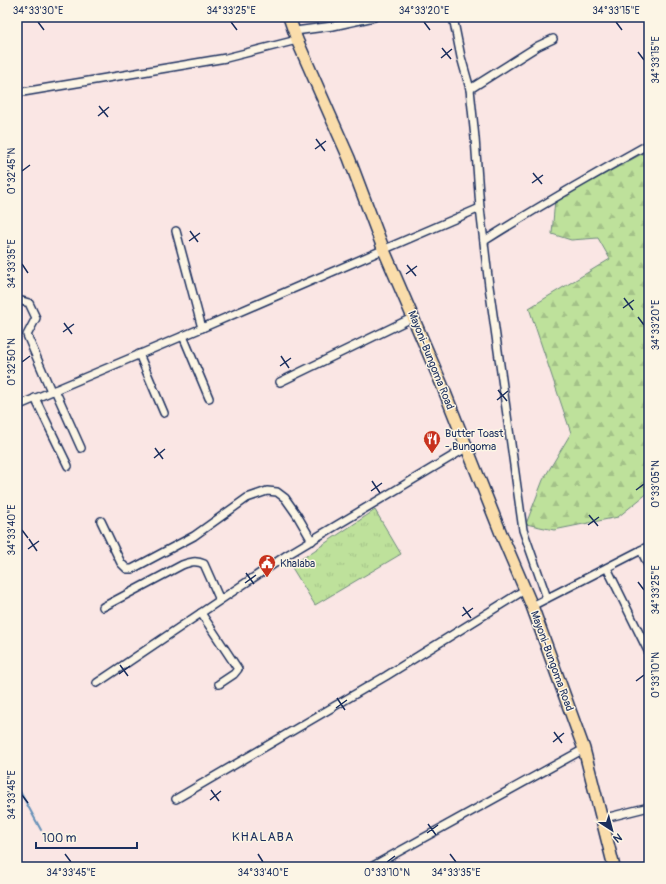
<svg xmlns="http://www.w3.org/2000/svg" width="666" height="884" viewBox="0 0 666 884" font-family="Pangolin,sans-serif">
<style>
.grass{fill:url(#grass-tufts);stroke:#6c887c}
.forest{fill:url(#forest-firs);stroke:#6c887c}
.lines{fill:none;stroke-linecap:round;stroke-linejoin:round}
.stream{stroke:#638fb7;stroke-width:2}
.street-casing{stroke:#1b2f5e;stroke-width:10}
.primary-casing{stroke:#1b2f5e;stroke-width:14}
.street{stroke:#fcf5e5;stroke-width:7}
.primary{stroke:#faddab;stroke-width:11}
.ticks{fill:none;stroke:#1b2f5e;stroke-width:1.5}
.labels{text-anchor:middle;dominant-baseline:central;stroke-width:3;stroke-linejoin:round;paint-order:stroke}
.street-label{font-size:11px;fill:#1b2f5e;stroke:#fcf5e5}
.poi-label{font-size:11px;fill:#1b2f5e;stroke:#fcf5e5;text-anchor:start}
.quarter-label{font-size:13px;letter-spacing:1px;fill:#1b2f5e;stroke:#fcf5e5}
.neatline{fill:none;stroke:#1b2f5e;stroke-width:1.5}
.ticks-label{font-size:10px;text-anchor:middle;fill:#1b2f5e}
</style>
<defs>
<pattern id="grass-tufts" width="24" height="20" patternUnits="userSpaceOnUse"><rect width="24" height="20" fill="#bee19b"/><path d="M3 7l-1-3M5 7V3M7 7l1-3M15 17l-1-3M17 17v-4M19 17l1-3" fill="none" stroke="#a3c188"/></pattern>
<pattern id="forest-firs" width="22" height="20" patternUnits="userSpaceOnUse"><rect width="22" height="20" fill="#bee19b"/><path d="M5 1l3.5 6h-7zM16 11l3.5 6h-7z" fill="#a3c188"/></pattern>
</defs>
<rect width="100%" height="100%" fill="#fae6e4"/>
<filter id="ink" filterUnits="userSpaceOnUse"><feTurbulence type="fractalNoise" baseFrequency=".025" numOctaves="2"/><feDisplacementMap in="SourceGraphic" scale="8" xChannelSelector="R" yChannelSelector="G"/><feConvolveMatrix kernelMatrix="1 2 1 2 8 2 1 2 1" color-interpolation-filters="sRGB"/></filter>
<g filter="url(#ink)">
<!-- grass -->
<polygon class="grass" points="375,510 401,554 315,605 291,566"/>
<!-- forest -->
<polygon class="forest" points="649,150 649,492 618,517 554,530 526,524 543,480 571,433 529,308 610,259 598,238 571,240 552,234 555,199 596,179"/>
<g class="lines">
<!-- stream -->
<polyline class="stream" points="17,786 41,830"/>
<defs>
<g id="street">
<polyline points="453,17 461,57 470,89 475,138 480,208 489,286 523,530 547,598"/>
<polyline points="295,31 333,26 374,17"/>
<polyline points="470,89 538,46 553,39"/>
<polyline points="17,93 226,58 297,40"/>
<polyline points="176,231 202,328"/>
<path d="M 484,241 C 538,207 593,175 649,144"/>
<polyline points="17,303 22,301 29,303 36,318 27,335 51,391"/>
<polyline points="183,336 209,398"/>
<polyline points="139,354 164,413"/>
<polyline points="280,382 414,317"/>
<polyline points="55,390 81,448"/>
<polyline points="35,398 68,466"/>
<polyline points="17,406 202,328 480,208"/>
<polyline points="101,521 121,563 127,569 132,569 194,536 247,498 267,491 277,492 285,498 297,515 312,541"/>
<polyline points="641,550 649,567"/>
<polyline points="607,568 649,653"/>
<polyline points="532,606 649,546"/>
<path d="M 103,607 L 182,565 C 190,562 196,560 204,564 L 220,600"/>
<polyline points="201,613 238,669 234,674 219,684"/>
<polyline points="97,683 287,555 466,448"/>
<polyline points="176,799 386,676 526,589"/>
<polyline points="601,819 649,807"/>
<polyline points="371,867 584,749"/>
</g>
<polyline id="primary" points="289,17 297,40 349,158 383,248 442,385 502,536 532,606 584,749 614,867"/>
</defs>
<!-- street casing -->
<use href="#street" class="street-casing"/>
<!-- primary casing -->
<use href="#primary" class="primary-casing"/>
<!-- street -->
<use href="#street" class="street"/>
<!-- primary -->
<use href="#primary" class="primary"/>
</g>
</g>
<!-- ticks -->
<path class="ticks" d="M 38,22 L 44,30M 231,22 L 237,30M 424,22 L 430,30M 616,22 L 622,30M 442,48 L 451,59M 638,52 L 644,60M 441,58 L 452,49M 99,106 L 108,117M 98,116 L 109,107M 316,139 L 325,151M 315,149 L 326,141M 22,171 L 30,165M 533,173 L 542,184M 532,183 L 543,175M 190,231 L 198,242M 189,241 L 200,233M 22,264 L 28,273M 407,265 L 416,276M 406,274 L 417,266M 624,298 L 633,310M 623,308 L 634,300M 638,317 L 644,325M 64,323 L 72,334M 63,332 L 74,324M 281,356 L 289,368M 22,362 L 30,356M 280,366 L 291,358M 498,390 L 507,401M 497,400 L 508,391M 155,448 L 163,459M 154,458 L 165,449M 372,481 L 380,493M 636,490 L 644,484M 371,491 L 382,483M 589,515 L 598,526M 588,525 L 599,517M 22,530 L 28,538M 29,539 L 37,551M 28,549 L 39,541M 246,573 L 254,584M 638,582 L 644,590M 245,583 L 256,575M 463,607 L 471,618M 462,616 L 473,608M 120,665 L 128,676M 119,674 L 130,666M 636,681 L 644,675M 337,698 L 345,710M 336,708 L 347,700M 554,732 L 562,743M 553,742 L 564,733M 211,790 L 219,801M 22,795 L 28,803M 210,800 L 221,791M 428,824 L 436,835M 427,833 L 438,825M 65,854 L 71,862M 258,854 L 263,862M 450,854 L 456,862M 387,862 L 395,856"/>
<!-- icons -->
<defs>
<symbol id="restaurant-pin" viewBox="-11 -11 22 30"><path d="M0 17L-7.5 6A9.5 9.5 0 1 1 7.5 6Z" fill="#c8321e" stroke="#fcf5e5"/><path d="M-5-6h1v4h1v-4h1v4h1v-4h1v5L-1.5 .5V6h-2V.5L-5-1ZM5-6V6H3V1.5H1.5Q1.5-4 5-6Z" fill="#fff"/></symbol>
<symbol id="civic-pin" viewBox="-11 -11 22 30"><path d="M0 17L-7.5 6A9.5 9.5 0 1 1 7.5 6Z" fill="#c8321e" stroke="#fcf5e5"/><path d="M-.6-6.5H3V-4.5H.6V-3L4-1V1h2V6H-6V1h2V-1L-.6-3ZM-1.2 2.5V6h2.4V2.5Z" fill="#fff"/></symbol>
</defs>
<g fill-rule="evenodd">
<use href="#restaurant-pin" x="422" y="429" width="20" height="27"/>
<use href="#civic-pin" x="257" y="553" width="20" height="27"/>
</g>
<g class="labels">
<!-- street labels -->
<g class="street-label">
<text transform="translate(431 360) rotate(68)">Mayoni-Bungoma Road</text>
<text transform="translate(552 661) rotate(70)">Mayoni-Bungoma Road</text>
</g>
<!-- poi labels -->
<g class="poi-label">
<text x="445" y="433">Butter Toast<tspan x="445" dy="13">- Bungoma</tspan></text>
<text x="280" y="563">Khalaba</text>
</g>
<!-- quarter labels -->
<g class="quarter-label">
<text x="263" y="837">KHALABA</text>
</g>
</g>
<!-- margin -->
<rect width="666" height="884" fill="none" stroke="#fcf5e5" stroke-width="44"/>
<!-- north arrow -->
<g transform="translate(612 830) rotate(144)" stroke="#fcf5e5" stroke-width="3" paint-order="stroke">
<path d="M0-3L7 15L0 10L-7 15Z" fill="#1b2f5e"/>
<text y="-6" font-size="11" font-weight="bold" text-anchor="middle" fill="#1b2f5e">N</text>
</g>
<!-- scale -->
<path d="M36 842v6h101v-6" fill="none" stroke="#1b2f5e" stroke-width="2"/>
<text x="42" y="842" font-size="12" fill="#1b2f5e" stroke="#fcf5e5" stroke-width="3" paint-order="stroke">100 m</text>
<rect x="22" y="22" width="622" height="840" class="neatline"/>
<g class="ticks-label">
<text x="38" y="14">34°33'30"E</text>
<text x="231" y="14">34°33'25"E</text>
<text x="424" y="14">34°33'20"E</text>
<text x="616" y="14">34°33'15"E</text>
<text transform="translate(655 60) rotate(-90)" y="4">34°33'15"E</text>
<text transform="translate(11 171) rotate(-90)" y="4">0°32'45"N</text>
<text transform="translate(11 264) rotate(-90)" y="4">34°33'35"E</text>
<text transform="translate(655 325) rotate(-90)" y="4">34°33'20"E</text>
<text transform="translate(11 362) rotate(-90)" y="4">0°32'50"N</text>
<text transform="translate(655 484) rotate(-90)" y="4">0°33'05"N</text>
<text transform="translate(11 530) rotate(-90)" y="4">34°33'40"E</text>
<text transform="translate(655 590) rotate(-90)" y="4">34°33'25"E</text>
<text transform="translate(655 675) rotate(-90)" y="4">0°33'10"N</text>
<text transform="translate(11 795) rotate(-90)" y="4">34°33'45"E</text>
<text x="71" y="876">34°33'45"E</text>
<text x="263" y="876">34°33'40"E</text>
<text x="387" y="876">0°33'10"N</text>
<text x="456" y="876">34°33'35"E</text>
</g>
</svg>
